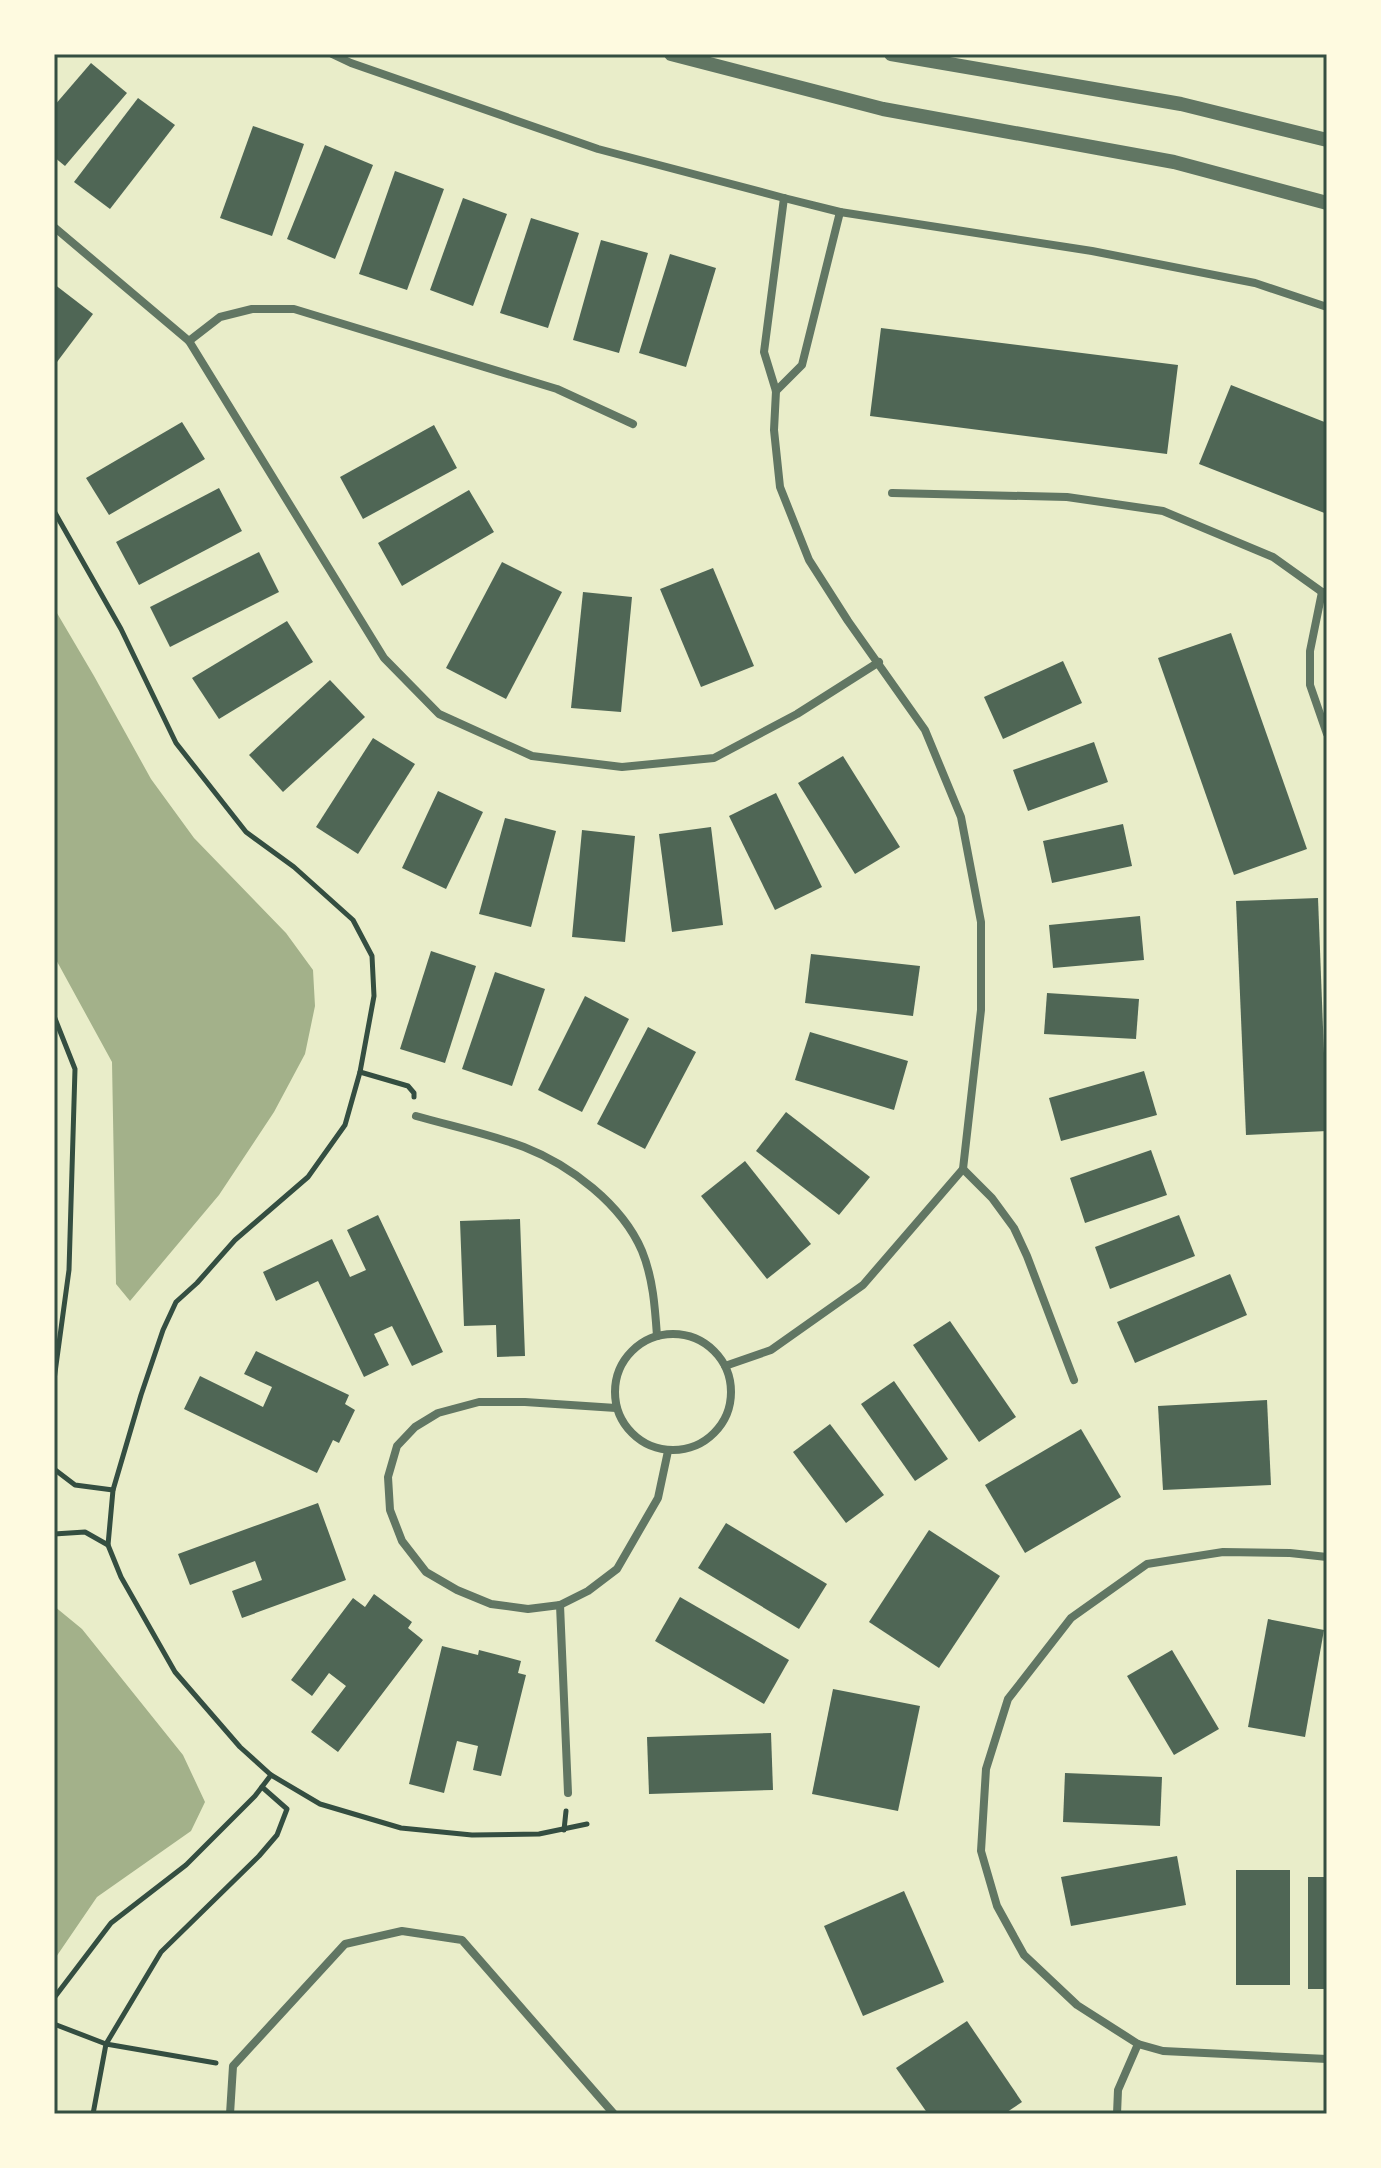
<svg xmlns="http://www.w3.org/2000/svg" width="1381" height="2168" viewBox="0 0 1381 2168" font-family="Signika,sans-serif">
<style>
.water{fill:#a3b18a}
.building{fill:#4f6655}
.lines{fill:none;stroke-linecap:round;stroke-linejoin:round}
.path{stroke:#344e41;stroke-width:5}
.minor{stroke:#617663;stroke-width:8}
.tertiary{stroke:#617663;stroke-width:14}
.neatline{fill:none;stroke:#344e41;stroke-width:3}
</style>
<rect width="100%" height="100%" fill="#e9edc9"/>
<!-- water -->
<g class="water">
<polygon points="54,608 94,676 151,779 194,838 286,933 313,970 315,1006 305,1054 274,1112 219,1195 130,1301 116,1284 112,1062 54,956"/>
<polygon points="54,1606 82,1629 183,1755 205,1802 191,1831 97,1897 54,1960"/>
</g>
<!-- building -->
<g class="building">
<polygon points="91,63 127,93 65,166 54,157 54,106"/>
<polygon points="138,98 175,125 110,209 74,182"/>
<polygon points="253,126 304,144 272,236 220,218"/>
<polygon points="325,145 373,165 335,259 287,239"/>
<polygon points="395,171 444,189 407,290 359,274"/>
<polygon points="463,198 507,214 473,306 430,290"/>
<polygon points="531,218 579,233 548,328 500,313"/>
<polygon points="601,240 648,253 619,353 573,340"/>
<polygon points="670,254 716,268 686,367 639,353"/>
<polygon points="54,284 93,314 54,366"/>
<polygon points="881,328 1178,365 1167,454 870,416"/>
<polygon points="1231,385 1327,423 1327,514 1199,464"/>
<polygon points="182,422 205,459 109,515 86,478"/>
<polygon points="434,425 457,468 363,519 340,477"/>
<polygon points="219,488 242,531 139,585 116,542"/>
<polygon points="469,490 494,532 402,586 378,543"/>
<polygon points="259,552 279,592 170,647 150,607"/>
<polygon points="502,562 562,592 506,699 446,668"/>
<polygon points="713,568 754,666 701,687 660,589"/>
<polygon points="583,592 632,597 621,712 571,708"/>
<polygon points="287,621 313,662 219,719 192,678"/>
<polygon points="1231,633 1307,849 1234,875 1158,658"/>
<polygon points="1063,661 1082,703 1003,739 984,697"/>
<polygon points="330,680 365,717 283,792 249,755"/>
<polygon points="373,738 415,764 358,854 316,827"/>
<polygon points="1094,742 1108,782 1028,811 1013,770"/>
<polygon points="843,756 900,847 855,874 798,783"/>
<polygon points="438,791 483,812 446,889 402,868"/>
<polygon points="776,793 822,887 775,910 729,816"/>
<polygon points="505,818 556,831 531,927 479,914"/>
<polygon points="1123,824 1132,866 1052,883 1043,841"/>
<polygon points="711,827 723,925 672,932 659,834"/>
<polygon points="582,830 635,836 625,942 572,937"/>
<polygon points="1318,898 1327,1131 1246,1135 1236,901"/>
<polygon points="1140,916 1144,960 1053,968 1049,925"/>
<polygon points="431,951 476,966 445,1063 400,1049"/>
<polygon points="811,954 920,966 913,1016 805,1003"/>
<polygon points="495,972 545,989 512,1086 462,1069"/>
<polygon points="1047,993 1139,999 1136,1039 1044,1034"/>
<polygon points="585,996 629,1019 582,1112 538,1090"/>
<polygon points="648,1027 696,1052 645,1149 597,1124"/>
<polygon points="810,1032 908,1061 894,1110 795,1080"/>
<polygon points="1144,1071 1157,1115 1061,1141 1049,1098"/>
<polygon points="786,1112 870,1177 839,1215 756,1151"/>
<polygon points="1151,1150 1167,1195 1085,1223 1070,1178"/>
<polygon points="745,1161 811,1244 767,1279 701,1196"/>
<polygon points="378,1215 443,1352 412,1366 392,1326 374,1334 389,1365 364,1377 318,1281 276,1301 263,1272 332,1239 350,1277 366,1270 347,1230"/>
<polygon points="1179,1215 1195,1256 1110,1289 1095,1247"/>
<polygon points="520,1219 525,1356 497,1357 496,1325 464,1326 460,1221"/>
<polygon points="1230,1274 1247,1315 1135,1363 1117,1322"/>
<polygon points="950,1321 1016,1417 979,1442 913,1345"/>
<polygon points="256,1351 349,1395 345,1404 355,1410 339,1443 333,1440 317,1473 184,1409 200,1376 263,1407 272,1387 244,1374"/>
<polygon points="894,1381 948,1459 915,1481 861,1404"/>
<polygon points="1267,1400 1271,1485 1163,1490 1158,1406"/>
<polygon points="830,1424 884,1495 846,1523 793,1452"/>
<polygon points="1081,1429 1121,1497 1025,1553 985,1485"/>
<polygon points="318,1503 346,1580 242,1618 232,1591 262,1580 255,1561 190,1585 178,1554"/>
<polygon points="726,1523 827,1584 799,1629 698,1568"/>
<polygon points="929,1530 1000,1576 939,1668 869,1622"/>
<polygon points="374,1594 412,1622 408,1628 423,1640 338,1752 311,1732 346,1686 329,1673 312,1696 291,1680 353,1598 365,1607"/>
<polygon points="680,1597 789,1660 764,1704 655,1641"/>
<polygon points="1268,1619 1324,1630 1305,1737 1248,1727"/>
<polygon points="442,1646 478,1655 479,1650 521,1661 518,1673 526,1675 501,1776 473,1770 478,1746 457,1741 444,1793 409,1784"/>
<polygon points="1172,1650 1219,1729 1174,1755 1127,1676"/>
<polygon points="833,1689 920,1706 898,1811 812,1794"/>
<polygon points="771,1733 773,1790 649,1794 647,1737"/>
<polygon points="1065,1773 1162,1777 1160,1826 1063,1822"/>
<polygon points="1177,1856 1186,1905 1071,1926 1061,1877"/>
<rect x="1236" y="1870" width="54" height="115"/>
<rect x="1308" y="1877" width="19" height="112"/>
<polygon points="904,1891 944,1982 863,2016 824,1926"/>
<polygon points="967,2021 1022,2102 1004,2114 928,2114 896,2068"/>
</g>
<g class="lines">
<!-- path -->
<g class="path">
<polyline points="54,511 121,629 176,743 246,832 294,867 353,920 372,956 374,996 360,1072 345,1125 308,1177 235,1240 197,1283 176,1302 163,1330 141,1395 113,1490 108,1545"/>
<polyline points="54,1016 75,1069 69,1270 54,1380"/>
<polyline points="360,1072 408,1086 414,1093 414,1097"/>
<polyline points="54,1469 75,1485 113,1490"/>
<polyline points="54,1534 85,1532 108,1545 121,1577 175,1672 240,1747 271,1775 320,1804 401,1828 472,1835 539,1834 587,1824"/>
<polyline points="564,1830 566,1811"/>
<polyline points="54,1998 111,1923 186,1865 255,1796 271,1775"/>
<polyline points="54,2024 106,2044 216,2063"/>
<polyline points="93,2114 106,2044 161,1952 259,1856 277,1835 287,1809 262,1787"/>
</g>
<!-- minor -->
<g class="minor">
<polyline points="332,54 351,63 598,149 784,198 840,212 1092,251 1255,283 1327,307"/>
<polyline points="54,227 189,341 384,658 439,714 532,756 622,767 714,758 797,714 879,662"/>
<polyline points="189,341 220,317 252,309 294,309 557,389 633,424"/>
<polyline points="776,391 802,365 840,212"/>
<polyline points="892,493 1067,497 1163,511 1273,557 1322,592 1327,594"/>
<polyline points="1322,592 1310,651 1310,685 1327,734"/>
<path d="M 416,1116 C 451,1126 490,1134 524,1147 C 570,1165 622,1204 642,1251 C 653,1278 655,1307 657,1336"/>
<polyline points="963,1169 992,1198 1014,1228 1027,1256 1074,1380"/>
<circle cx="673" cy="1392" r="58"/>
<polyline points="725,1366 771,1350 863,1285 963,1169 981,1010 981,922 961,817 925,730 848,621 809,560 780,487 774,430 776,391 764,352 784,198"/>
<polyline points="616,1408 525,1402 479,1402 438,1413 415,1427 397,1446 388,1477 390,1510 402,1541 426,1572 457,1590 491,1604 528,1609 560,1605 588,1591 617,1569 658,1498 668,1451"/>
<polyline points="1327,1557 1290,1553 1223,1552 1147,1564 1071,1618 1008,1699 986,1769 981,1851 997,1906 1024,1955 1077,2005 1138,2044 1163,2051 1327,2059"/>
<polyline points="560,1605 568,1793"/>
<polyline points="230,2114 233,2066 345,1944 402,1931 462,1940 614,2114"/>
<polyline points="1117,2114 1118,2090 1138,2044"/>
</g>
<!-- tertiary -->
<g class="tertiary">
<polyline points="671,54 883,109 1174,162 1327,203"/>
<polyline points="891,54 1181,104 1327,140"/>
</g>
</g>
<!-- border -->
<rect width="1381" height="2168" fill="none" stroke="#fefae0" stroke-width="112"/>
<rect x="56" y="56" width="1269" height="2056" class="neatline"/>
</svg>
